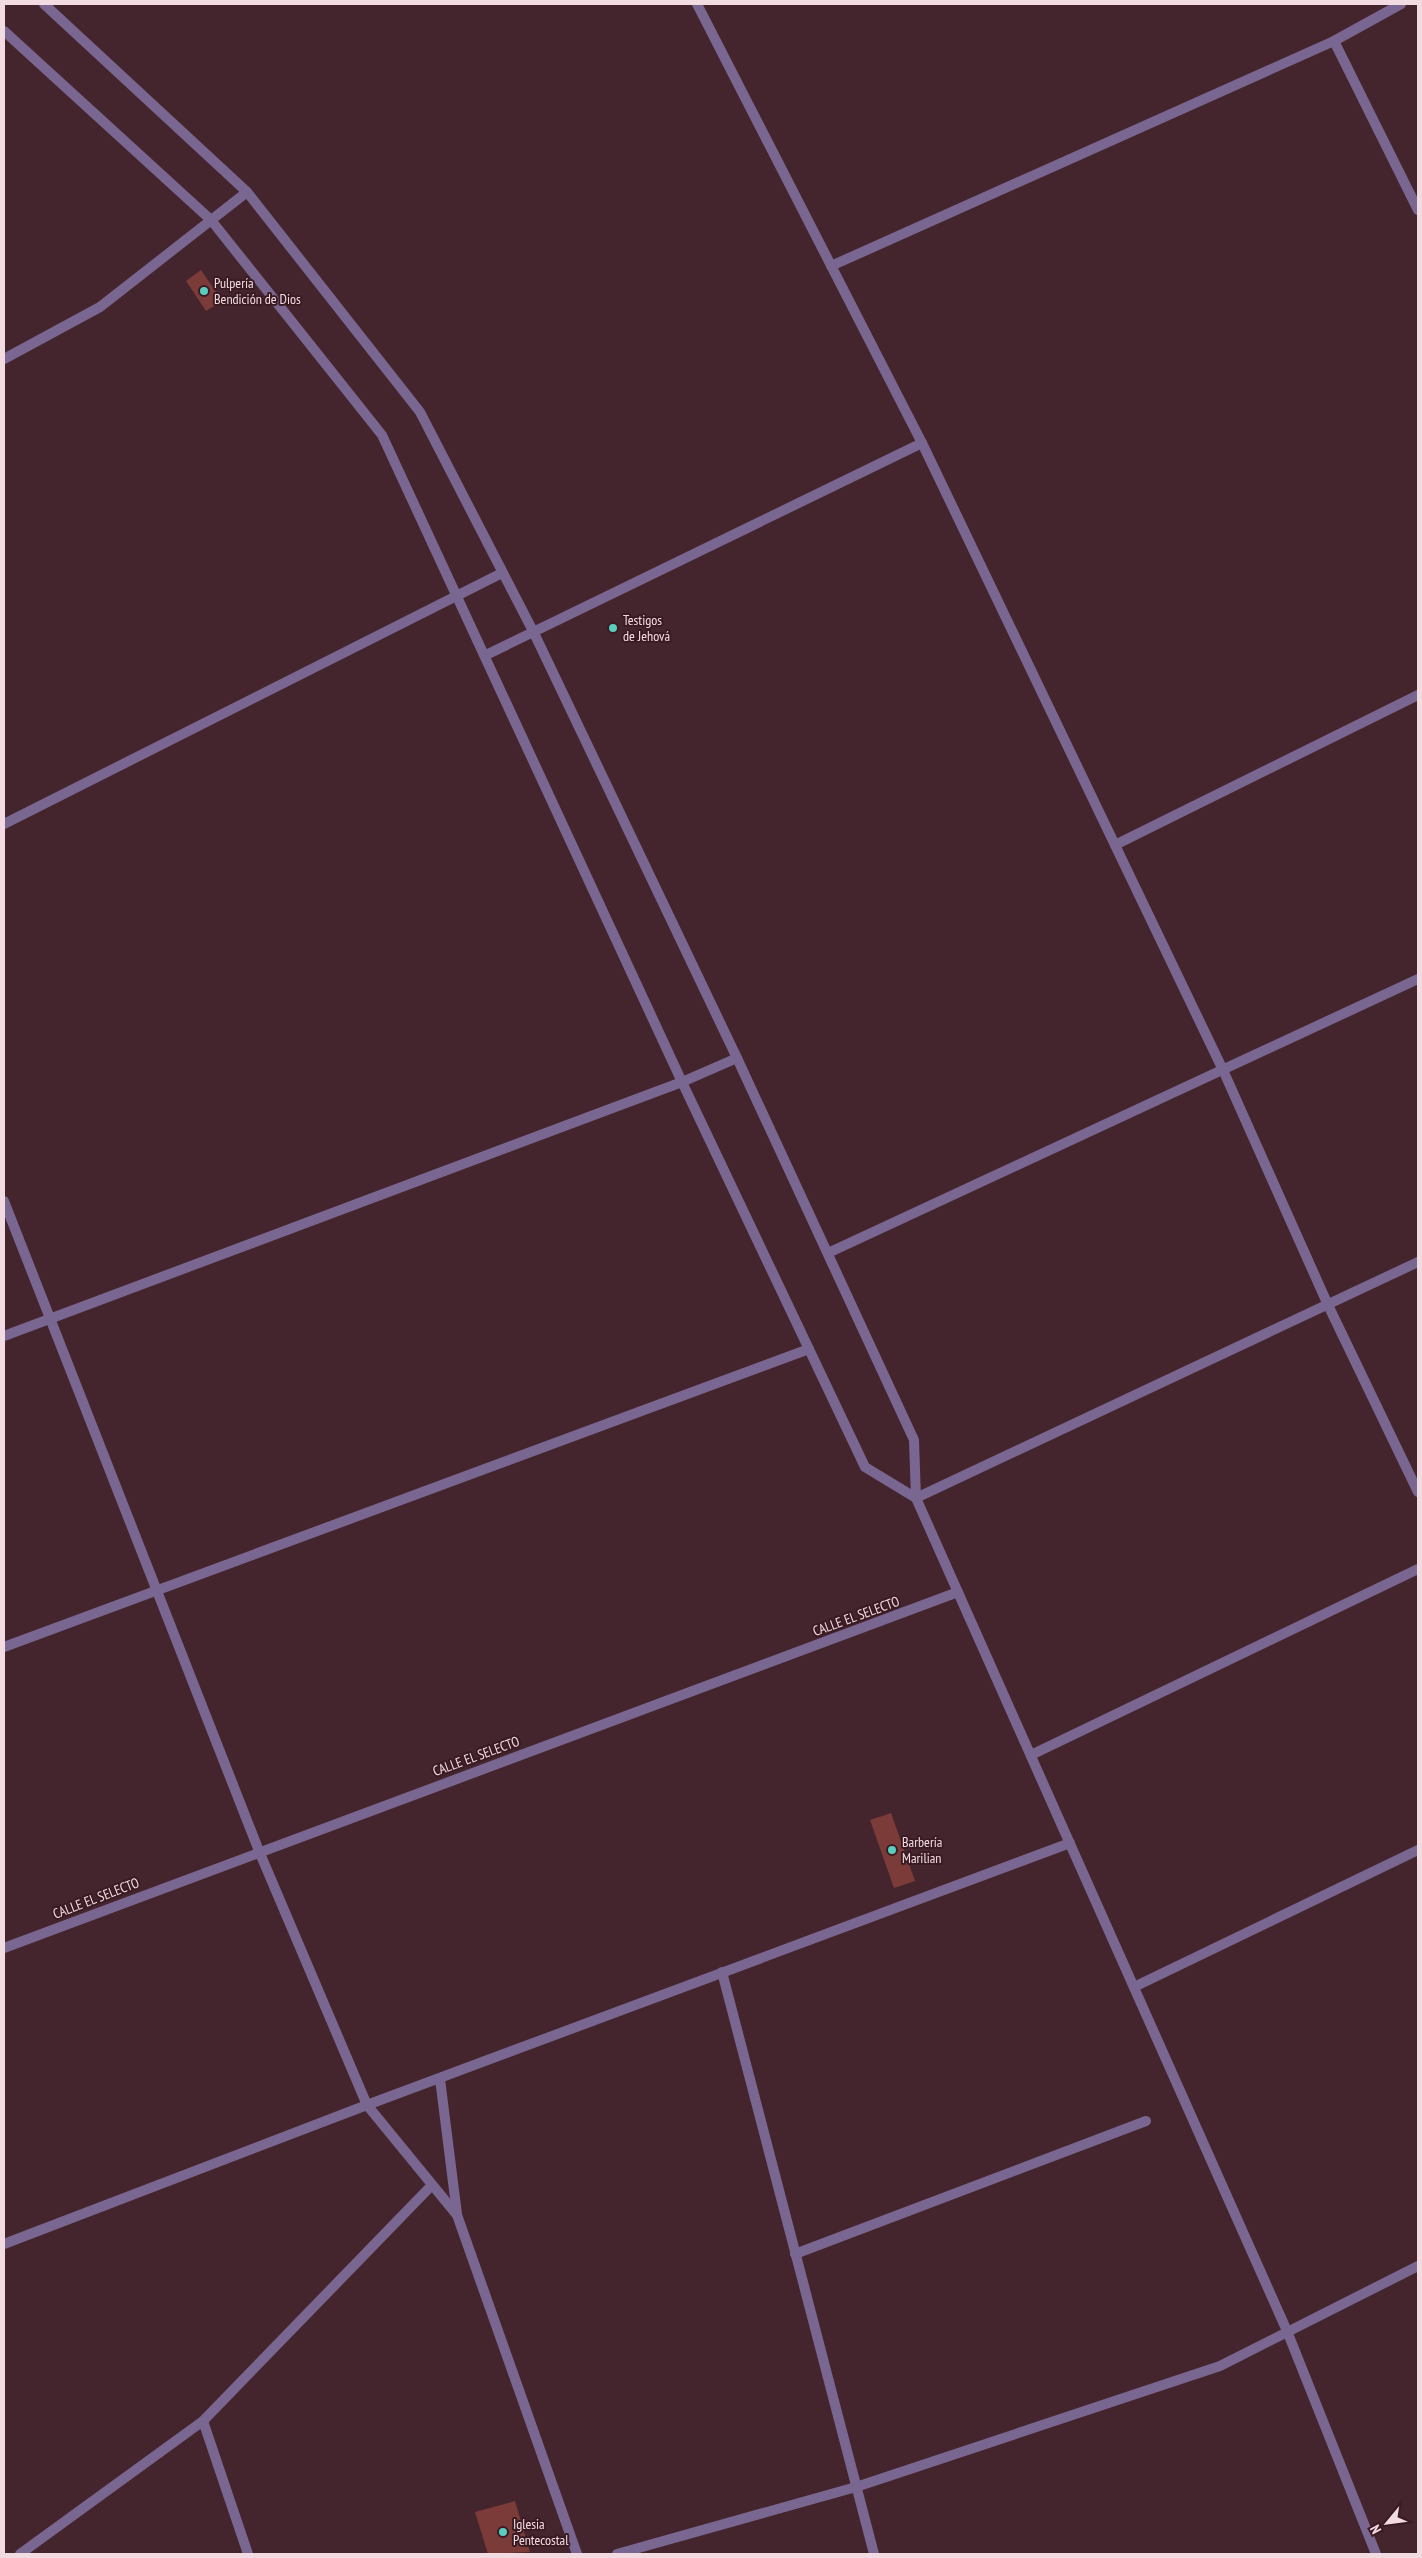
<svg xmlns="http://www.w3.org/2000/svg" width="1422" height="2558" viewBox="0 0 1422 2558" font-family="'PT Sans Narrow',sans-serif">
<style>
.building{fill:#7b3b38}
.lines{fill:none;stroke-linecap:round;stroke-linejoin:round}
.minor{stroke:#796791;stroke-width:10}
.poi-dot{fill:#59cebf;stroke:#3a1b23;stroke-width:2}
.labels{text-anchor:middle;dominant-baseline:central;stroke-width:4;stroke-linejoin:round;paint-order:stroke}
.poi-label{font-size:14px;fill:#f2dce1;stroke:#3a1b23;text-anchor:start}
.street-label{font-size:14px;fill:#f2dce1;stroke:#3a1b23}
</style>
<rect width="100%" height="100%" fill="#45252d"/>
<!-- building -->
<g class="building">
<polygon points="201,270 222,301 206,311 186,281"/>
<polygon points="891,1813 915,1881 894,1888 870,1820"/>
<polygon points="515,2501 530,2552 488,2554 475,2512"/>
</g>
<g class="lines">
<!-- minor -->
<g class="minor">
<polyline points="44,4 247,192 420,412 534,633 737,1058 914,1440 916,1498 1287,2331 1376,2554"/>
<polyline points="697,4 922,443 1223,1070 1328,1305 1418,1492"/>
<polyline points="4,31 211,220 382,435 682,1082 865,1467 916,1498"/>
<polyline points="1334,41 1418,210"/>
<polyline points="831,266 1334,41 1401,4"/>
<polyline points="4,359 100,307 247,192"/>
<polyline points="486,655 922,443"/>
<polyline points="4,824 502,573"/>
<polyline points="1115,845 1418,695"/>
<polyline points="4,1201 259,1851 367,2105 457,2215 577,2554"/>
<polyline points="828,1253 1418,979"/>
<polyline points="4,1336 682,1082 737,1058"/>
<polyline points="916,1498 1418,1262"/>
<polyline points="4,1647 809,1349"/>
<polyline points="1031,1755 1418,1569"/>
<polyline points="4,1948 958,1592"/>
<polyline points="722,1972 874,2554"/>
<polyline points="1134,1987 1418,1850"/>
<polyline points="440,2079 457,2214"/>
<polyline points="4,2244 367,2105 1070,1843"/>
<polyline points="795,2254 1146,2121"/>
<polyline points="203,2421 432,2185"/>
<polyline points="20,2554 203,2421 248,2554"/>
<polyline points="617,2554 856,2487 1220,2366 1418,2266"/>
</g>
</g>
<!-- markers -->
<g class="poi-dot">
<circle cx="204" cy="291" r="5"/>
<circle cx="613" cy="628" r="5"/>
<circle cx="892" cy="1850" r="5"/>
<circle cx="503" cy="2532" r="5"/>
</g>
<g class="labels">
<!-- poi labels -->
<g class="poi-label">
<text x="214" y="283">Pulpería<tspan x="214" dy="16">Bendición de Dios</tspan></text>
<text x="623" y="620">Testigos<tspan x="623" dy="16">de Jehová</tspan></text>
<text x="902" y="1842">Barbería<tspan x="902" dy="16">Marilian</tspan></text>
<text x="513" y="2524">Iglesia<tspan x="513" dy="16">Pentecostal</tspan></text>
</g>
<!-- street labels -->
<g class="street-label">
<text transform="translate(856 1616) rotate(-20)">CALLE EL SELECTO</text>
<text transform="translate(476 1756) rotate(-20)">CALLE EL SELECTO</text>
<text transform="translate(96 1898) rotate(-21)">CALLE EL SELECTO</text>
</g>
</g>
<!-- border -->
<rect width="1422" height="2558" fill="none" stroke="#f2dce1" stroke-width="10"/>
<!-- north arrow -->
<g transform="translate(1387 2523) rotate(241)" stroke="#3a1b23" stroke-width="4" paint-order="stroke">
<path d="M0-4L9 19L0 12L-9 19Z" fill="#f2dce1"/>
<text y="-8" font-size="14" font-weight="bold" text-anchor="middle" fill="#f2dce1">N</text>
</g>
</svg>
